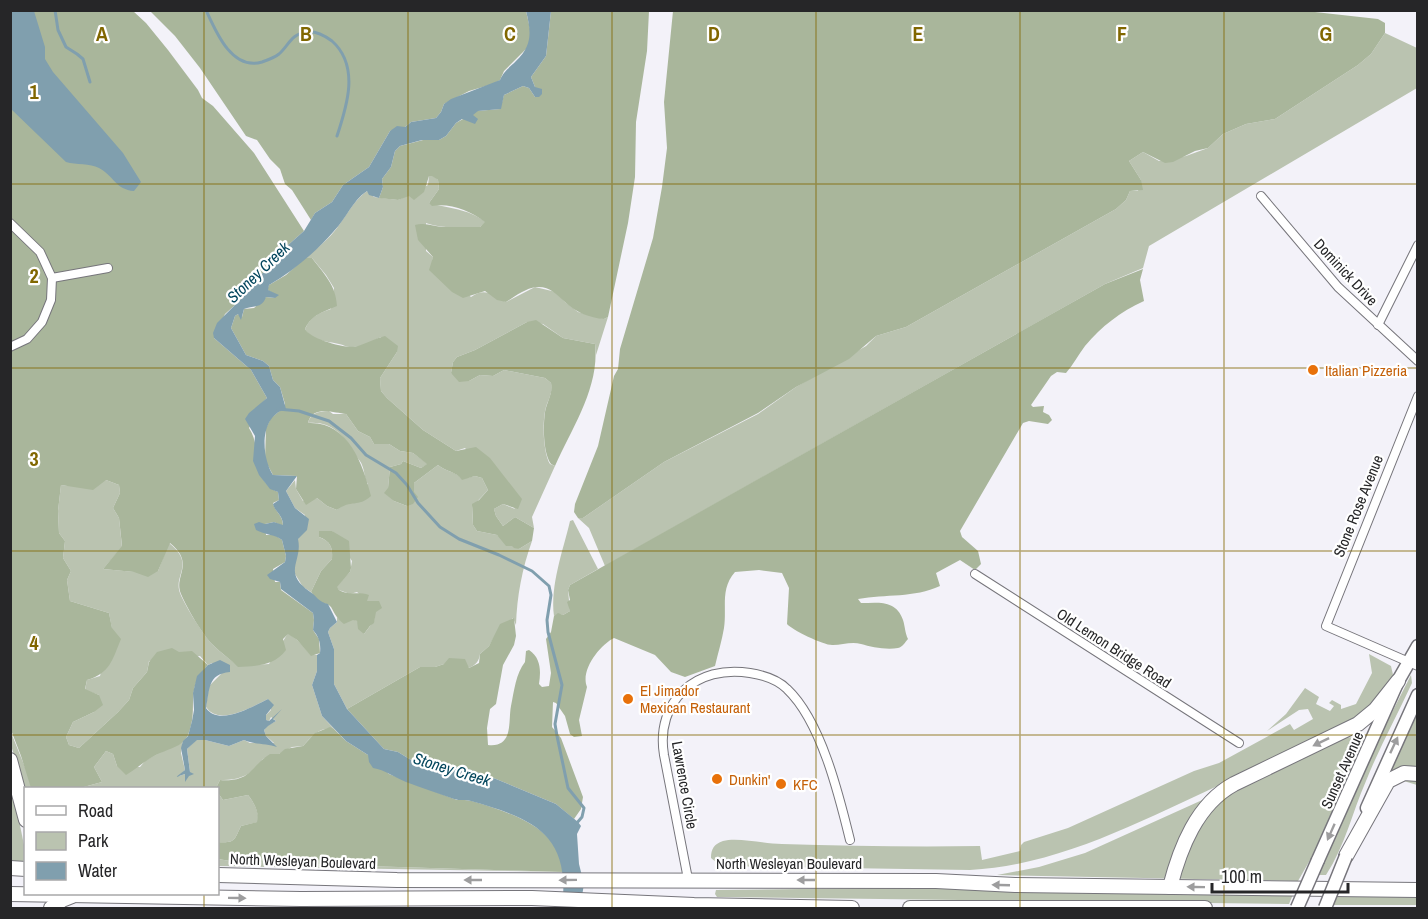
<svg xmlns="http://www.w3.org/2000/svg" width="1428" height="919" viewBox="0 0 1428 919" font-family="'Archivo Narrow',sans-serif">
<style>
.green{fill:#bac3b0}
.forest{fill:#a9b69b}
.water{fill:#809fae}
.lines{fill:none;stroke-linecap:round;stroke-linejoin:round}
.stream{stroke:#809fae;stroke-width:3}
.street-casing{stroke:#76757b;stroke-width:10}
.primary-casing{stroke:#76757b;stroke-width:15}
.highway-casing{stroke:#76757b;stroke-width:16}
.street{stroke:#fff;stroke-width:8}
.primary{stroke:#fff;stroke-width:12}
.highway{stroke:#fff;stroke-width:14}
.primary-bridge-casing{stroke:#76757b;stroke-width:15;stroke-linecap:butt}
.primary-bridge{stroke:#fff;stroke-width:12}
.oneway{fill:#9d9d9e}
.grid{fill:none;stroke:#816700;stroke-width:1.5;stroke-opacity:0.55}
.food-dot{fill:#e8710a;stroke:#fff;stroke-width:2}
.labels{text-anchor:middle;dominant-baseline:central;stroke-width:4.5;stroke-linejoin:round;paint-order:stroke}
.street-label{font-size:15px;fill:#262628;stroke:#fff}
.food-label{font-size:15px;fill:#c56008;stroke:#fff;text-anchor:start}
.water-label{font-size:16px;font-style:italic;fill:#02455c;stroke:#fff}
.grid-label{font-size:20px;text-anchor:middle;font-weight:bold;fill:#816700;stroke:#fff;stroke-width:4.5;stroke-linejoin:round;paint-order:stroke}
</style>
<rect width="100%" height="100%" fill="#f3f2f9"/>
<!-- green -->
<g class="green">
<polygon points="1385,33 1417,48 1417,88 1149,246 1143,268 1105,284 605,566 589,528 578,518 583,518 664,462 758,414 796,387 866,346 876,336 906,327 1116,209 1126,200 1130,191 1138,191 1141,180 1129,161 1143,152 1159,161 1186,156 1208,148 1223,134 1246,124 1275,119 1358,65 1371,54"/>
<path d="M 432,175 L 438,180 L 439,189 L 429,203 C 451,209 466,208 486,222 L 480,227 C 462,227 443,229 426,223 L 426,251 L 433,257 L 432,263 L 471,297 C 486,287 491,295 506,302 L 535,287 L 556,292 L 565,302 L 578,312 L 604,319 L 608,317 L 596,355 L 595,344 L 563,338 L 543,324 L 527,322 L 475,350 L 457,357 L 453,362 L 451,373 L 469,381 L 480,375 L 493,376 L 504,370 L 545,378 L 551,383 C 553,392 549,398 546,407 C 542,421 543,453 550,464 L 555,466 L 532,517 L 534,528 L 515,517 L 503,526 L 496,516 L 494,509 L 503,504 L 515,509 L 465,448 L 456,451 L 423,430 L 387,398 L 381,391 L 380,378 L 397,352 L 381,337 C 373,341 362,347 353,347 C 348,348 344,345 339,344 C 327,341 312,342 305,329 C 311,316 319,313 331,309 L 334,288 L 326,275 L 312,258 L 305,258 C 316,249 328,240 337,228 C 346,216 354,200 367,191 L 374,197 L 398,200 L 428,185 L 429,176 Z"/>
<path d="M 329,411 L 333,414 L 346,414 L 358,431 L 370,437 L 374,444 L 389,444 L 400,451 L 413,453 L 428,464 L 421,468 L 403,461 L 401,464 L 390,467 L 388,488 L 394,501 L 407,506 L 414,492 L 414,483 L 438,465 C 446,472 456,471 462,479 L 475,476 L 482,478 L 488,490 L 472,507 L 473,525 L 477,531 L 497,535 L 519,549 L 532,541 C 522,569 517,596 516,625 L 513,618 L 499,629 L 489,646 L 480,654 C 479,661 476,665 469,668 L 466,665 L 444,664 L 435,667 L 420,667 L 347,709 L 334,684 L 334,649 L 328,632 L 330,628 L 337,622 L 337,617 C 342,623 346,623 353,619 L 357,621 L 364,634 L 374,621 L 376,601 L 367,601 L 357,592 L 350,594 L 339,590 L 336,587 L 350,572 L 352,561 L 332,531 L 319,532 L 319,537 C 330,541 333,547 332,559 L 321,571 L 311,592 L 303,587 L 295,574 L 294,569 L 298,539 L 305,515 L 295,508 L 286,491 L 295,480 L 296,489 L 303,501 L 317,498 L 327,506 L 337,510 L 368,484 C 364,478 365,472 362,465 C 361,461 357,458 354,453 C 344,435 331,421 308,423 C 311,412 318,412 329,411 Z"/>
<path d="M 106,480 L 119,485 L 120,493 L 113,508 L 119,518 L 122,547 L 103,569 L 135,572 L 158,571 L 169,543 C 196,564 173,575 180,593 C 185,606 204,636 213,645 C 221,653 230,659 238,666 L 269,664 L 288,633 L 297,640 L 311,655 L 317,655 L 317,671 L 312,685 L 322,716 L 334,729 C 320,726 312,736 303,746 L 292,747 L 279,754 L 263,759 C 253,775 238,781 220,780 L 216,788 L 80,788 L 102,782 L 94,767 L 106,751 L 113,754 L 117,766 L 140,767 L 146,760 L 183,741 L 181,753 L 185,770 L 179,776 L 185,774 L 185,781 L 190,772 L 187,749 L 196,740 L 205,740 L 229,746 L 244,740 L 250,743 L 274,743 L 266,736 L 264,730 L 267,726 L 276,721 L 271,717 L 269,721 L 265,720 L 266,715 L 271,710 L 268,699 C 253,706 219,727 206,707 L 209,686 L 222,673 L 212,663 L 208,665 L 200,656 L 149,661 L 147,672 L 133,688 L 129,700 L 118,712 L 79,748 L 69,745 L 66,737 L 73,722 L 94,712 L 99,695 L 85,690 L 87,680 L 100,676 L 112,629 L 109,613 L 70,601 L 67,580 L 71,571 L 63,558 L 65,541 L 59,533 L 58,511 L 61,485 L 68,486 Z"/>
<path d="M 573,520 L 598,569 L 570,585 L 568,590 L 570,611 L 563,615 L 558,614 L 554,616 C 550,585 563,551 570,521 Z"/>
<path d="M 1369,654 L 1391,666 L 1394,679 C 1383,697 1364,713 1346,725 C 1315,746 1269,762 1235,778 C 1150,816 1064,865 970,870 L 721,866 L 711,858 C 711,849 714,844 723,841 C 738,837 765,844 782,844 C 848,846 914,847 980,846 L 982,860 L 1020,851 L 1021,845 L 1024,842 L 1068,828 L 1194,771 L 1219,763 L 1290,724 L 1294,730 L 1313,719 L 1308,709 L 1299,710 L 1267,731 L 1286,714 L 1305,688 L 1319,697 L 1316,704 L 1330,711 L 1334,706 L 1329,703 L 1332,700 L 1341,705 L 1341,709 L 1356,704 L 1372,673 Z"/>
<path d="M 1411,675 L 1412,683 C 1397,716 1379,748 1366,781 C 1352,813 1345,846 1326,875 L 1318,875 L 1382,732 Z"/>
<polygon points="1417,713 1417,785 1397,779 1386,780"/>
<polygon points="10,730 31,782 31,788 26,788 25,793 11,745"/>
<polygon points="1342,737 1364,738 1314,853 1298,881 997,875 1039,867 1085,853"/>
<polygon points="10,776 25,850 25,863 11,863"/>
<path d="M 218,793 L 223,800 L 248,795 C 253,801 260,813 258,822 L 241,826 C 234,840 236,843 218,842 Z"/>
<polygon points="218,859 236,862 563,872 218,866"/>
<polygon points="966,887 1294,892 1289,904 717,897 715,894 716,890"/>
<polygon points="1334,893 1417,894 1417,905 1330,905"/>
</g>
<!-- forest -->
<g class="forest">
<polygon points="1297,10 1378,19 1385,23 1385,33 1371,54 1358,65 1275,119 1246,124 1223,134 1208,148 1195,151 1173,162 1165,163 1143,152 1129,161 1141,180 1143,190 1130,191 1126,200 1116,209 906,327 876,336 849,359 796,387 758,413 664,462 583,518 578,518 574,512 575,504 598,446 614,376 618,369 620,349 653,238 662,187 667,148 664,102 673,11"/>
<path d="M 10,11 L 133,11 L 146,23 L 168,50 L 198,90 L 202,98 L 213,106 L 254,153 L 304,231 L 279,253 L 244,297 L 225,314 L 214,338 L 251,370 L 267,398 L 262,403 L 249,428 C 263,449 250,480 278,492 L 279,500 L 273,503 C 275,512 283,515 283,526 L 274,522 L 265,524 L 266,535 L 275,535 L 282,540 L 286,556 L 285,562 L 273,569 L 275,582 L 280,582 L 281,590 L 313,613 L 314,620 L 313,630 L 319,639 L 320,653 L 311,656 L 297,640 L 288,634 L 283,639 L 286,650 C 274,666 257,666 238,667 C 230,659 221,653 213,645 C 202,634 187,608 181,594 C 173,576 196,564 170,543 L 158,571 L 148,577 L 134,572 L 103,569 L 122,546 L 119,518 L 113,508 L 120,493 L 119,485 L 106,480 L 93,490 L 61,485 L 58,511 L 59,533 L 65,541 L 63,558 L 71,571 L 67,580 L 70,601 L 109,613 L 112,628 L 121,639 C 112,661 110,673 87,680 L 85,689 L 99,695 L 103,705 L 94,712 L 73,722 L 66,737 L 69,745 L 79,748 L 118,712 L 129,700 L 133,688 L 147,672 L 149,662 L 157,652 L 172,648 L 179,652 L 192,651 L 208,665 C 183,691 200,706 188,735 C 187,738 182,743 179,745 C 169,750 158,753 149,759 C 141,764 135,770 126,775 L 117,766 L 113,754 L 106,751 L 94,767 L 102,782 L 80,788 L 31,788 L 21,756 L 11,730 Z"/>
<polygon points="150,11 526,11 531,33 528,47 504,71 500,80 493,84 469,91 444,104 441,112 436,118 411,122 405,127 390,131 369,167 343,185 332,202 315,213 311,220 292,190 285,184 280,169 270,159 257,140 246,136 200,68 175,36"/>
<path d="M 551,11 L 649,11 L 647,51 L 636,122 L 635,177 L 628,223 L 608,317 L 604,319 C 590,318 575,312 565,302 C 556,294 550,286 536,287 C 526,288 514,297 506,302 L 497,300 L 485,291 L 463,298 L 452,292 L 429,270 L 433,257 L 418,240 L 415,225 C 427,222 433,227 445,227 C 456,227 468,227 480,227 L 485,222 C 470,211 451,203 432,206 L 429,203 L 439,189 L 438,180 L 432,176 L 429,176 L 424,192 L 414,200 L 409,196 L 398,200 L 379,198 L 383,187 L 382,179 L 391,167 L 395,151 L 400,146 L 423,140 L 439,140 L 446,136 L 456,123 L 477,111 L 500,109 L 504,95 L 523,86 L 529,88 L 535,97 L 535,87 L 531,77 L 546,56 Z"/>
<path d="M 305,258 L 312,258 C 324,274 336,285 337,306 C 324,312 312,314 305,329 C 310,339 348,350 358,346 C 367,343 376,338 385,336 L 398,346 L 397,352 L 380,378 L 381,391 L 387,398 L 423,430 L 456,451 L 476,447 L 490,458 L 522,499 L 518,509 L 503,504 L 494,509 L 496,516 L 503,526 L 515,517 L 534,528 L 532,541 L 519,549 L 514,548 L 512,546 L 506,546 L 497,535 L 477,531 L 473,525 L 472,504 L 479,500 L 488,490 L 482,478 L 475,476 L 462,480 C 456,471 446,472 438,465 L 414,483 L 414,492 L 418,497 L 413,504 L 407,506 L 394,501 L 384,493 L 388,488 L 390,467 L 401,464 L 403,461 L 421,468 L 427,464 L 413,453 L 400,451 L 389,444 L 374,444 L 370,437 L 358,431 L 346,414 C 334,413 312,405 308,423 C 348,421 363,464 371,496 C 358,508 351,499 337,510 L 327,506 L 317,498 L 306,505 L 296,489 L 297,476 L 273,475 L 265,460 L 266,428 L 271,418 L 281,410 L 285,404 L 280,387 L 273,380 L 269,366 L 263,361 L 246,355 L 231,328 L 235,316 L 238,314 L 242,317 L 244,309 L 254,308 L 266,297 L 275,298 L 275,294 L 267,290 L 269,285 L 286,275 Z"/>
<path d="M 1143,269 L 1140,280 L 1144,301 C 1120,312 1102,326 1085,346 C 1078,355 1073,365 1066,373 L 1057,372 L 1051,376 L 1031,405 L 1033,407 L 1044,406 L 1043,412 L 1049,415 L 1052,420 L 1048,424 L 1029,421 L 1023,423 L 960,531 L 962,537 L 978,551 L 981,564 L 975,570 L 960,560 L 936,573 L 940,586 C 914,598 886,594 858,599 L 861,603 C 877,603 896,599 903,620 C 905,626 905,633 908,639 C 905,642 903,647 898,648 C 886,650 871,647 861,644 C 852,641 842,645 833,645 C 825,646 792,630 787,624 L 789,588 L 782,573 L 759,570 L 735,572 C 720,589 727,607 724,628 C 722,640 718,653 715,666 L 685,677 L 671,672 L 655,655 L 614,638 C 600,645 580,670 587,687 L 579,720 L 582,736 L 574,737 L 570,734 L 565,716 L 556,703 L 553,702 L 552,727 L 561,738 L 583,797 L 581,809 L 574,819 L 556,804 L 496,779 L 465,768 L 416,763 L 398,752 L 384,749 L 347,709 L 420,667 L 435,667 L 444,664 L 449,658 L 465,659 L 469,668 L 479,663 L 480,654 L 489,646 L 500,624 L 514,618 L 516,636 L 514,645 L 503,665 L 496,704 L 490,709 L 487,728 L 488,745 C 514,748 508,721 511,706 C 514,691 516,673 525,662 L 526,651 L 529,650 C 541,658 541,671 539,684 L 542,687 L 549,686 L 551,673 L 546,639 L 551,632 L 554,616 L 558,613 L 563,615 L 570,611 L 567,602 L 570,600 L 568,590 L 570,585 L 1105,284 Z"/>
<path d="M 536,320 L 563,338 L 595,344 C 600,387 572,428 555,466 L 551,464 C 543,453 543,426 545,412 C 547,401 553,394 551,383 L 545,378 L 504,370 L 493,376 L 480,375 L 469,381 L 459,382 L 451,373 L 453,362 L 457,357 L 475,350 L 527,322 Z"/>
<path d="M 319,531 L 332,531 L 349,541 L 351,568 L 350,572 L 337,587 L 339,590 C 348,596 359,591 369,595 L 367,601 L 379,601 L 382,608 L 376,612 L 374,623 L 370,626 L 364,634 L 358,629 L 357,621 L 353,620 L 344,624 C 337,619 335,614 331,607 C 328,603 322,604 317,600 C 316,599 312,593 311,592 L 321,571 L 332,559 C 333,547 330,541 319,537 Z"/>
<path d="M 330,727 L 334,729 L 346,741 L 368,755 L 389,774 L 457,800 C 470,799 481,804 494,808 C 526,819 560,834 563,872 L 236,862 L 218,859 L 218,842 C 236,843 234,840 241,826 L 257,822 C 260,813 253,801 248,795 L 223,800 L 218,793 L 218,788 L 216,788 L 220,780 C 251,782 249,768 270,754 L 279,754 L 285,749 L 303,746 L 315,733 Z"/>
</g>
<!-- water -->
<g class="water">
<path d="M 11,10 L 34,11 L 45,47 L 45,59 L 53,72 L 123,153 L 141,182 L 134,191 C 116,190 113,175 99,168 C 90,163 76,165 66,162 L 11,109 Z"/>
<path d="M 526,11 L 551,11 L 546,56 L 531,77 L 535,87 L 542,89 L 542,94 L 539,97 L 535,97 L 529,88 L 523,86 L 504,95 L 501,109 L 478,111 L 473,115 L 478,119 L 475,124 L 462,119 L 456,123 L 446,136 L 439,140 L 422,140 L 400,146 L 395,151 L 391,167 L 382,179 L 383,187 L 379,198 L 369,195 L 367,191 C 352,201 346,219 334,231 C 316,252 293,271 269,285 L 268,290 L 279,295 L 275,298 L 266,297 C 262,309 253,305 244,309 L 241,320 L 238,314 L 235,316 L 231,328 L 246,355 L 263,361 L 269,366 L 273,380 L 280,387 L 286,409 C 259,416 261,456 273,475 L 297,476 L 286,491 L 295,508 L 309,519 L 307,530 L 298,539 C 303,561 282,572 309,591 C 317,596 318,602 328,604 L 337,622 L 330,628 L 328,632 L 334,649 L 334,684 L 347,709 L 384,749 L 398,752 L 416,763 L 465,768 L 496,779 L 556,804 L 578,822 L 581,826 L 577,834 L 579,864 L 584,884 L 580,908 L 562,908 C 571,834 534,819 471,801 C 465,799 460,801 454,799 C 438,793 421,788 406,782 C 394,777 385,770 373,768 L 369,762 L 368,755 L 346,741 L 322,716 L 312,685 L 317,671 L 317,655 L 320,653 C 321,643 319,637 313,630 L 314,620 L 313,613 L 281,589 L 280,582 L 270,579 L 267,575 L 285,562 L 286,556 L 282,540 C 274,534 265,535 256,530 L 254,524 L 259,522 L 265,524 L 274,522 L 283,525 C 283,515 275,512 273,504 L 279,500 L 278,492 L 270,489 L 259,475 L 253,461 L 255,436 L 245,419 L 249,413 L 267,398 L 251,370 L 214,338 L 213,333 L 217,323 L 244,296 L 279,253 L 304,231 L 315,213 L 332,202 L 343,185 L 369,167 L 390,131 L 397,126 L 405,127 L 411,122 L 436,118 L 441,112 L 444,104 L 451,99 L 500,80 C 504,71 509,68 516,61 C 533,45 531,31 526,11 Z"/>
<path d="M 220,660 L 230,665 L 230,672 C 207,674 210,690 206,708 C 219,727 253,706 268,699 L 274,705 L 266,715 L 266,720 L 269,721 L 282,709 L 273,719 L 276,721 L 268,726 L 264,730 L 266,736 L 277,747 C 267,743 255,745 244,740 L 229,746 L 205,740 L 197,740 L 187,749 L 190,772 L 194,774 L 189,776 L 185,782 L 185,774 L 176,777 L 185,770 L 181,748 L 183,741 L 188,736 L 192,721 L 194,710 L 193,693 L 197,676 L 208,665 Z"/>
</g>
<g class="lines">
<!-- stream -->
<g class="stream">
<polyline points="55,10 58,30 66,47 77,54 83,59 90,82"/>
<path d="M 206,10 C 216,32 232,71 262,62 C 268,60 274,58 279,54 C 289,45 291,34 307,32 C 315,31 325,36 332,41 C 360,66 347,106 337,136"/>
<polyline points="278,409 299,411 329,421 351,438 366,455 396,473 407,485 418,503 440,527 459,539 499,555 532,571 549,586 551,595 547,620 548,632 562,685 555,724 557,736 568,788 584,808 582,817 576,824"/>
</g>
<defs>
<g id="street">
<polyline points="1261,196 1338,287 1418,361"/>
<polyline points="10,223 40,252 52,278 51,300 42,322 27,339 10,347"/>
<polyline points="52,278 108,268"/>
<polyline points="1378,325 1418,245"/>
<polyline points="1418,396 1326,626 1418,666"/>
<polyline points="975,574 1239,743"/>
<path d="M 688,879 L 664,755 C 655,701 697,664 750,673 C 763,675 777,679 787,689 C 821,721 839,795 850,840"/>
</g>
<g id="primary">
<polyline points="1367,808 1418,695"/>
<polyline points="1318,860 1398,681 1418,646"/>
</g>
<g id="highway">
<polyline points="10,760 26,820"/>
<polyline points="1346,856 1388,781 1404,773 1418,774"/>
<polyline points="10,868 26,869"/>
<polyline points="218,875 397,880 936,881 1015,885 1418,890"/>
<path d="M 1170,887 C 1180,848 1197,804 1234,784 L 1358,724 L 1375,710 L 1398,681"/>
<polyline points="10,894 301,899 532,898 694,905 852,908"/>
<polyline points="51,908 62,900 72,896"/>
<polyline points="910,908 1205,908"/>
</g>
</defs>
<!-- street casing -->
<use href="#street" class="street-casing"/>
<!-- primary casing -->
<use href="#primary" class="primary-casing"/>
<!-- highway casing -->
<use href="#highway" class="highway-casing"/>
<!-- street -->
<use href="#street" class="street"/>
<!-- primary -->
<use href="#primary" class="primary"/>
<!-- highway -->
<use href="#highway" class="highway"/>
<defs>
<g id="primary-bridge">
<polyline points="1297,908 1318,860"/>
<polyline points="1325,908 1346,856"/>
</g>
</defs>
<!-- primary-bridge casing -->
<use href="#primary-bridge" class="primary-bridge-casing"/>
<!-- primary-bridge -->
<use href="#primary-bridge" class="primary-bridge"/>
</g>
<!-- one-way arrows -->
<defs><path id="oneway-solid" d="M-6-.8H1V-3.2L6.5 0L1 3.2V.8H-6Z" transform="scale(1.5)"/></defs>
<g class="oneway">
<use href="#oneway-solid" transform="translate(1321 742) rotate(154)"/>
<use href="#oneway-solid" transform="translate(1394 745) rotate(-65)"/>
<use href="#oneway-solid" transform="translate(1331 832) rotate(114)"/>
<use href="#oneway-solid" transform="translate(473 880) rotate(-180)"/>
<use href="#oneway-solid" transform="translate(568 880) rotate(179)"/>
<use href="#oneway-solid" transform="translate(806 880) rotate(-180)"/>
<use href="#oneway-solid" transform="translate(1001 885) rotate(-178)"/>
<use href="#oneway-solid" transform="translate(1196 887) rotate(-179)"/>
<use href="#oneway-solid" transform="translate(237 898) rotate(1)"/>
</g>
<!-- grid -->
<path class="grid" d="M 204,10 L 204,788M 408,10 L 408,908M 612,10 L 612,908M 816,10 L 816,908M 1020,10 L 1020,908M 1224,10 L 1224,908M 10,184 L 1418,184M 10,368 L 1418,368M 10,551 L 1418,551M 10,735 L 1418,735M 204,894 L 204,908"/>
<!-- markers -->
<g class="food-dot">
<circle cx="1313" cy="370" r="6"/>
<circle cx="628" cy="699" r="6"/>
<circle cx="717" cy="779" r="6"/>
<circle cx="781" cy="784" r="6"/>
</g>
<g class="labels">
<!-- street labels -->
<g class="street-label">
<text transform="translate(1346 272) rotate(47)">Dominick Drive</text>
<text transform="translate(1358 506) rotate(-68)">Stone Rose Avenue</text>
<text transform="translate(1114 648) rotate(33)">Old Lemon Bridge Road</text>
<text transform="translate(1342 770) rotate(-66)">Sunset Avenue</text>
<text transform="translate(685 785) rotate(80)">Lawrence Circle</text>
<text transform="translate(303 861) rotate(2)">North Wesleyan Boulevard</text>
<text x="789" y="863">North Wesleyan Boulevard</text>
</g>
<!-- food labels -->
<g class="food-label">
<text x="1325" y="370">Italian Pizzeria</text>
<text x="640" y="690">El Jimador<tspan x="640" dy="17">Mexican Restaurant</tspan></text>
<text x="729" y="779">Dunkin'</text>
<text x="793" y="784">KFC</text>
</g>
<!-- water labels -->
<g class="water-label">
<text transform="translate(258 272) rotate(-44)">Stoney Creek</text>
<text transform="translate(452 769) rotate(17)">Stoney Creek</text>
</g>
</g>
<g class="grid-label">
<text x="102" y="41">A</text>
<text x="306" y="41">B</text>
<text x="510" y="41">C</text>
<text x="714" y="41">D</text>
<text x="918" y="41">E</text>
<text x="1122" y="41">F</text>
<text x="1326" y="41">G</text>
<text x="34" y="99">1</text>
<text x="34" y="283">2</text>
<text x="34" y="466">3</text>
<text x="34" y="650">4</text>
</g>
<!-- border -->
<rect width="1428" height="919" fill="none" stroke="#262628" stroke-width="24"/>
<!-- legend -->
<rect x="24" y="787" width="195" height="108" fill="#ffffff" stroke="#a8a8a9" stroke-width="1.5"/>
<rect x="36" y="806" width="30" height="9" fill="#ffffff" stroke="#a8a8a9" stroke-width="1.5"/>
<text x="78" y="817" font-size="18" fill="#262628">Road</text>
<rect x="36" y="832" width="30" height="18" fill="#bac3b0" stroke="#a8a8a9" stroke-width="1.5"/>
<text x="78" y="847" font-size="18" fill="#262628">Park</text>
<rect x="36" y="862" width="30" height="18" fill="#809fae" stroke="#a8a8a9" stroke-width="1.5"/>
<text x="78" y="877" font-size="18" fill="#262628">Water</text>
<!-- scale -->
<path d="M1212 883v9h136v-9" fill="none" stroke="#262628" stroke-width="3"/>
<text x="1221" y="883" font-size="18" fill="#262628" stroke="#ffffff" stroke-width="4.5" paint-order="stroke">100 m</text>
</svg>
